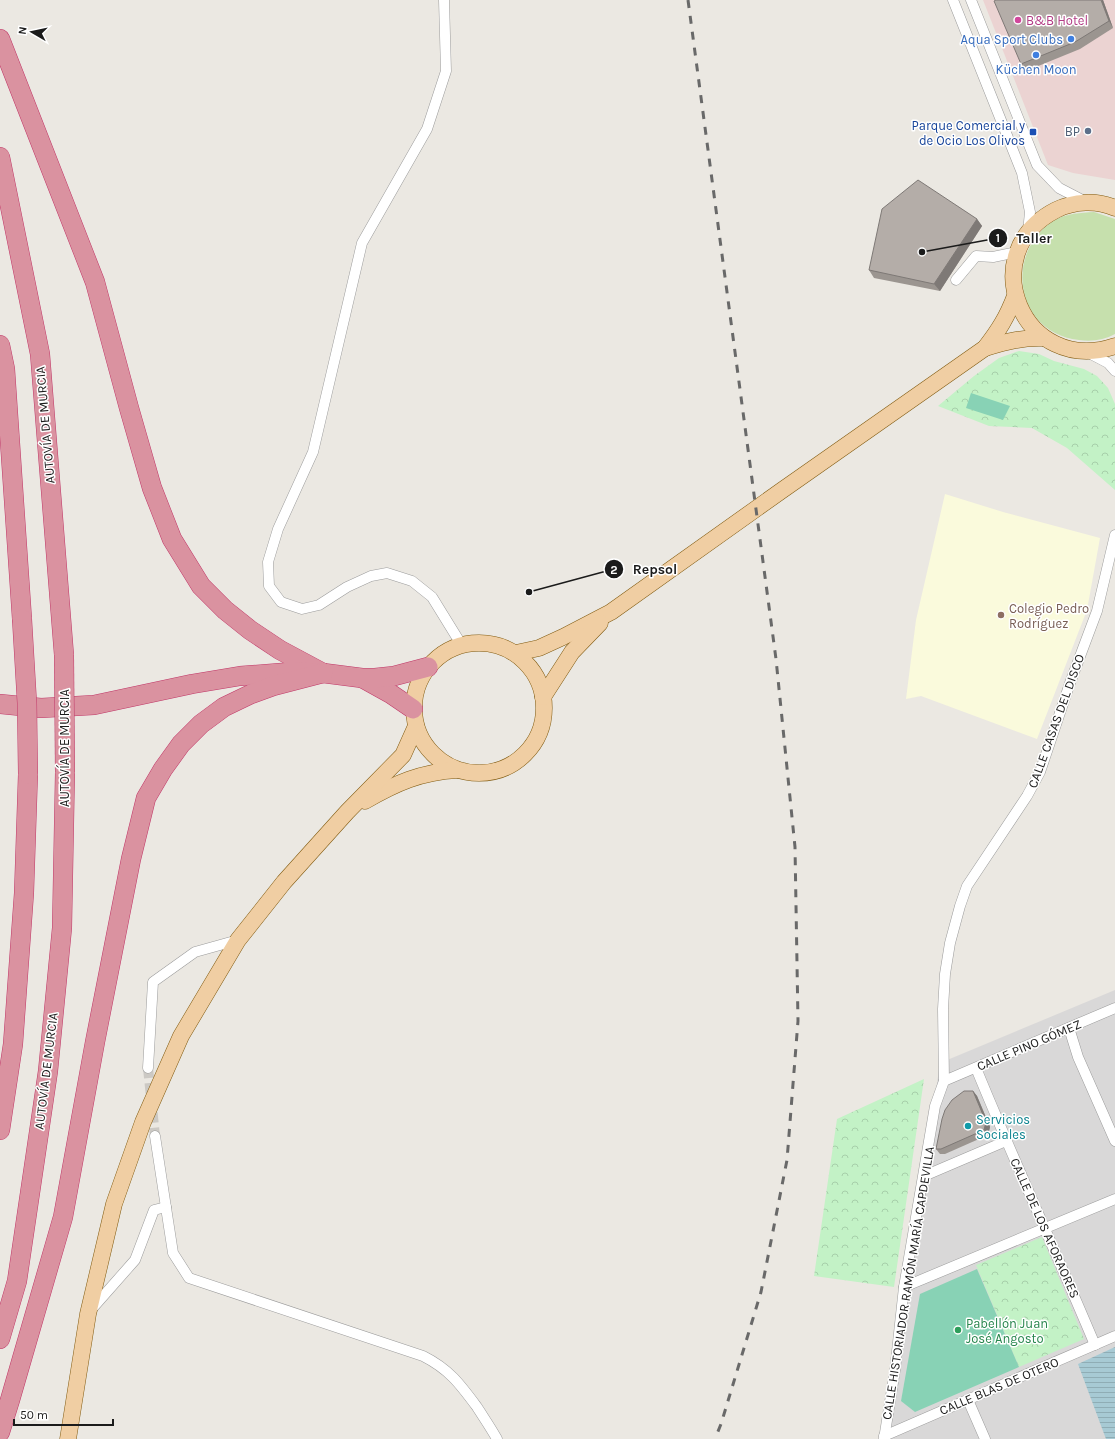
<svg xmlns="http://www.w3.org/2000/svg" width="1115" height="1439" viewBox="0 0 1115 1439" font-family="Karla,sans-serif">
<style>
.residential{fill:#d9d8d8}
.commercial{fill:#ebd3d2}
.education{fill:#fafadc}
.park{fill:url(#park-crowns)}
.garden{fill:#c6e0ad}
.pitch{fill:#88d2b5}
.water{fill:url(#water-rules)}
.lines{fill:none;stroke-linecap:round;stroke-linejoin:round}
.street-tunnel{stroke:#ccc9c4;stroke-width:10;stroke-dasharray:10 5;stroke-linecap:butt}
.street-casing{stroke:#9c9c9c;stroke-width:11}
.primary-casing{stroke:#815b11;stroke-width:17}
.highway-casing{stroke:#c03868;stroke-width:20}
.street{stroke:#fff;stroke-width:10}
.primary{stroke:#f0cea3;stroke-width:16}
.highway{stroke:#da92a0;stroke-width:19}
.rail{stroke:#696969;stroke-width:3;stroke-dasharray:8 8;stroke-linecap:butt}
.highway-bridge-casing{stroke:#c03868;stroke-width:20;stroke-linecap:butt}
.highway-bridge{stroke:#da92a0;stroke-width:19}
.wall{fill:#9b9590}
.shaded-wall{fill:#7e7976}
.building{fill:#b4ada8;stroke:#7e7976}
.hotel-dot{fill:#d1479c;stroke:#fff;stroke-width:1.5}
.shop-dot{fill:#3f7fe0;stroke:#fff;stroke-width:1.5}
.service-dot{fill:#5c6f8a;stroke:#fff;stroke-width:1.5}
.transit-dot{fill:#1a4fb4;stroke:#fff;stroke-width:1.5}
.education-dot{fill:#8d6e63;stroke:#fff;stroke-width:1.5}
.culture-dot{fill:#0f9aa8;stroke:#fff;stroke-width:1.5}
.leisure-dot{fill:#2e9e5b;stroke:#fff;stroke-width:1.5}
.labels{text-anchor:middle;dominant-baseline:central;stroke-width:3;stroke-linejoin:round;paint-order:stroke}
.hotel-label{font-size:13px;fill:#b23c85;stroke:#fff;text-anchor:start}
.shop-label{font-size:13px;fill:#366cbe;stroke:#fff;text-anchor:end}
.transit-label{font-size:13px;fill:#164399;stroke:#fff;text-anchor:end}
.service-label{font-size:13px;fill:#4e5e75;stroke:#fff;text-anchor:end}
.street-label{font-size:13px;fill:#1b1b1b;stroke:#fff}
.education-label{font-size:13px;fill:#785e54;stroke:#fff;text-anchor:start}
.culture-label{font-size:13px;fill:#0d838f;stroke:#fff;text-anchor:start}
.leisure-label{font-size:13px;fill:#27864d;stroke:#fff;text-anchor:start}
.leader{fill:none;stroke:#1b1b1b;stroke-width:1.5}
.callout-dot{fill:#1b1b1b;stroke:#fff;stroke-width:1.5}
.mark-label{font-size:12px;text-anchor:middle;font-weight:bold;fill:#fff}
.callout-label{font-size:14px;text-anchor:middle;font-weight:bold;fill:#1b1b1b;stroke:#fff;stroke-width:3;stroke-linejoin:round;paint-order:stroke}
</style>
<defs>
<pattern id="park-crowns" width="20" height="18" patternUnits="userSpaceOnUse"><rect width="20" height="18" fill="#c3f2c6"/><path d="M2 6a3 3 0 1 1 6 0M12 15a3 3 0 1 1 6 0" fill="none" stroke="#a7cfaa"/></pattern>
<pattern id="water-rules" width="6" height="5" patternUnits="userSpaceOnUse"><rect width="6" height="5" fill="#a7cad4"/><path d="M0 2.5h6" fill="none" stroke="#8fadb5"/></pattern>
</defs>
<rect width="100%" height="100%" fill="#ebe8e2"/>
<!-- residential -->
<polygon class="residential" points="1115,990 1115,1439 884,1439 940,1063"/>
<!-- commercial -->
<polygon class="commercial" points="983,0 1115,0 1115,180 1073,173 1048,165"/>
<!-- education -->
<polygon class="education" points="945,494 1003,512 1100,538 1087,610 1037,739 921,696 906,699 916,620"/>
<!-- park -->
<g class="park">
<polygon points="1019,351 1039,354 1054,361 1084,369 1097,376 1108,388 1115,404 1115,490 1067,448 1032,428 989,426 938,406 974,376 999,358"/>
<polygon points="924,1079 894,1287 814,1276 837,1119"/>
<polygon points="1042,1237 1084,1339 1019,1367 976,1265"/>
</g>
<!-- garden -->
<path class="garden" d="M 1094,212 L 1115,219 L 1115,334 C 1104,340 1092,342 1079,340 C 1016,333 1002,253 1055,220 C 1067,213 1081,213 1094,212 Z"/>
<!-- pitch -->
<g class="pitch">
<polygon points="971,393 1010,406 1003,420 966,408"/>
<polygon points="977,1269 1019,1367 915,1412 901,1401 920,1294"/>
</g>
<!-- water -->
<polygon class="water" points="1115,1347 1115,1439 1106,1439 1078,1364"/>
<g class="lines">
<!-- street-tunnel -->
<polyline class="street-tunnel" points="148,1068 155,1136"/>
<defs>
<g id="street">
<polyline points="444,0 446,71 427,129 362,243 313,452 278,529 268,562 269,586 281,602 302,609 319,605 347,587 371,576 387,573 412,581 432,597 461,644"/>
<polyline points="953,0 1022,173 1030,212 1028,232"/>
<polyline points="971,0 1037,165 1059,188 1086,202"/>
<polyline points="956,280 976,256 993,257 1017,252"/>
<polyline points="1087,352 1108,363 1115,371"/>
<polyline points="1069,1028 1078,1057 1115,1141"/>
<polyline points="148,1068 153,982 195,952 238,940"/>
<path d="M 976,1068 C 1014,1161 1056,1252 1095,1345"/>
<polyline points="944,1081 1115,1008"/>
<path d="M 155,1136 L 173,1253 L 189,1278 L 423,1356 C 449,1369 460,1384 477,1407 C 484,1418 491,1428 497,1439"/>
<polyline points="924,1176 1006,1141"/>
<polyline points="904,1287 1115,1199"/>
<polyline points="90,1311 135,1260 154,1210 166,1207"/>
<polyline points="968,1400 985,1439"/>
<polyline points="884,1436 1115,1336"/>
<polyline points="884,1439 895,1370 904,1287 935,1106 944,1081 943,1009 945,974 950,943 960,906 967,886 1027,796 1040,772 1070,683 1097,611 1115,535"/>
</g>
<g id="primary">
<path d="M 1115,208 C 1097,200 1074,201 1056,210 C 972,253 1023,377 1115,346"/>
<path d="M 985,348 C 1005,342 1023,337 1044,338"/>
<circle cx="479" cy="708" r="65"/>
<path d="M 516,653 L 539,648 L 563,637 L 611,612 L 781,491 L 985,348 C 999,330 1007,317 1015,296"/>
<polyline points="543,697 572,652 600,623"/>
<path d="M 365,801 C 396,783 421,772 457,770"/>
<polyline points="68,1439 88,1314 114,1204 143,1122 181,1036 238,940 284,882 347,812 403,755 416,726"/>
</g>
<g id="highway">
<polyline points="0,39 95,282 129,408 152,488 172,539 201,586 225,610 250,630 280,650 323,673"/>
<polyline points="0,157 40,354 64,655"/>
<polyline points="0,345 5,369 22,619"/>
<polyline points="364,679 391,694 413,709"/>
<polyline points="0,704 41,708 94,705 192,684 240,676 292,672 323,673 362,678 375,678 394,676 428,667"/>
<polyline points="0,1130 13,1044 24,893 28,774"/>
<polyline points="0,1339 17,1281 48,1071 62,928 65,772"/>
<polyline points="0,1432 10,1400 63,1217 95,1042 131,859 146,798 163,769 181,744 201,724 224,707 251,694 273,686 323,673"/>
</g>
</defs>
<!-- street casing -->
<use href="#street" class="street-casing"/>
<!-- primary casing -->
<use href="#primary" class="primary-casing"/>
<!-- highway casing -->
<use href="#highway" class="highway-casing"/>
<!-- street -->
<use href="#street" class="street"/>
<!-- primary -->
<use href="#primary" class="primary"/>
<!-- highway -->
<use href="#highway" class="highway"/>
<!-- rail -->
<polyline class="rail" points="688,0 776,659 795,847 798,1021 787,1160 761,1292 721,1424 715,1439"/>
<defs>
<g id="highway-bridge">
<polyline points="22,619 27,703 28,774"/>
<polyline points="64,655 65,772"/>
</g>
</defs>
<!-- highway-bridge casing -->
<use href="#highway-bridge" class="highway-bridge-casing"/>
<!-- highway-bridge -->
<use href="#highway-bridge" class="highway-bridge"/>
</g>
<!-- wall -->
<g class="wall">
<polygon points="1103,0 1113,28 1080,49 1026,71 1021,64"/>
<polygon points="977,219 982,226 940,291 874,278 869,270"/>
<polygon points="973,1091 977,1096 990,1127 988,1135 945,1154 940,1154 936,1149"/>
</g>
<!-- shaded-wall -->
<g class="shaded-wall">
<polygon points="1101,0 1103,0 1113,28 1109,21"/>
<polygon points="977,219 982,226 940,291 934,284"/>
<polygon points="973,1091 977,1096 990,1127 988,1135 984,1130"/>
</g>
<!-- building -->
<g class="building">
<polygon points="996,0 1101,0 1109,21 1075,42 1021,64 994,1"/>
<polygon points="918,180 977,219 934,284 869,270 882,209"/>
<polygon points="964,1091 973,1091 986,1122 984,1130 941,1149 936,1149 942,1119 945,1110 952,1100"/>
</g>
<!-- markers -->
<circle class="hotel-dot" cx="1018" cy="20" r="4"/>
<g class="shop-dot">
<circle cx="1071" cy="39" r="4"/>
<circle cx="1036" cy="55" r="4"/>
</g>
<circle class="service-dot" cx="1088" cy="131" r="4"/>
<rect class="transit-dot" x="1029" y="128" width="8" height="8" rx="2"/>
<circle class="education-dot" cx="1001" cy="615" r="4"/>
<circle class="culture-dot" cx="968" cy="1126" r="4"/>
<circle class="leisure-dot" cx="958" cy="1330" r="4"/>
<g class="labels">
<!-- hotel labels -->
<g class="hotel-label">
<text x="1026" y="20">B&amp;B Hotel</text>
</g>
<!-- shop labels -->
<g class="shop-label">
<text x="1063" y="39">Aqua Sport Clubs</text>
<text x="1036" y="69" text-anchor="middle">Küchen Moon</text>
</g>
<!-- transit labels -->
<g class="transit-label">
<text x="1025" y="125">Parque Comercial y<tspan x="1025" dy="15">de Ocio Los Olivos</tspan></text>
</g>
<!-- service labels -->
<g class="service-label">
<text x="1080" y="131">BP</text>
</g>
<!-- street labels -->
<g class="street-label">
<text transform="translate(45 425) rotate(-95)">AUTOVÍA DE MURCIA</text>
<text transform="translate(1056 721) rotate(-70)">CALLE CASAS DEL DISCO</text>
<text transform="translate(64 748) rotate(-90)">AUTOVÍA DE MURCIA</text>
<text transform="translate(1029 1045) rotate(-23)">CALLE PINO GÓMEZ</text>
<text transform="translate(46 1071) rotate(-83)">AUTOVÍA DE MURCIA</text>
<text transform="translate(1045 1228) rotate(66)">CALLE DE LOS AFORAORES</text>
<text transform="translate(908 1283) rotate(-81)">CALLE HISTORIADOR RAMÓN MARÍA CAPDEVILLA</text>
<text transform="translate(999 1386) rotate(-23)">CALLE BLAS DE OTERO</text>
</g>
<!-- education labels -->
<g class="education-label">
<text x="1009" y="608">Colegio Pedro<tspan x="1009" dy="15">Rodríguez</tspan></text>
</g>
<!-- culture labels -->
<g class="culture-label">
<text x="976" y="1119">Servicios<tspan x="976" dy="15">Sociales</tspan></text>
</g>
<!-- leisure labels -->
<g class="leisure-label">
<text x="966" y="1323">Pabellón Juan<tspan x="966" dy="15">José Angosto</tspan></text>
</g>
</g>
<!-- callouts -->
<path class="leader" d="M922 252L998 238M529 592L614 569"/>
<g class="callout-dot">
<circle cx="922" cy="252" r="4"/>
<circle cx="529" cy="592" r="4"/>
<circle cx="998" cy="238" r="10"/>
<circle cx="614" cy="569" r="10"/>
</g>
<g class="mark-label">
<text x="998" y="242">1</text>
<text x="614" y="574">2</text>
</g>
<g class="callout-label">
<text x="1034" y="243">Taller</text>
<text x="655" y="574">Repsol</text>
</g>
<!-- north arrow -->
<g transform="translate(32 32) rotate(279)" stroke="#ffffff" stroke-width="3" paint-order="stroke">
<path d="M0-3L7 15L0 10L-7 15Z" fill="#1b1b1b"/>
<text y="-6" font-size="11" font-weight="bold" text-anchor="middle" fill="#1b1b1b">N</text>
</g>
<!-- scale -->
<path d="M14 1419v6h99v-6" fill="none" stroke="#1b1b1b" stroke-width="2"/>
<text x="20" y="1419" font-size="12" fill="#1b1b1b" stroke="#ffffff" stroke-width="3" paint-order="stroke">50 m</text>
</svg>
